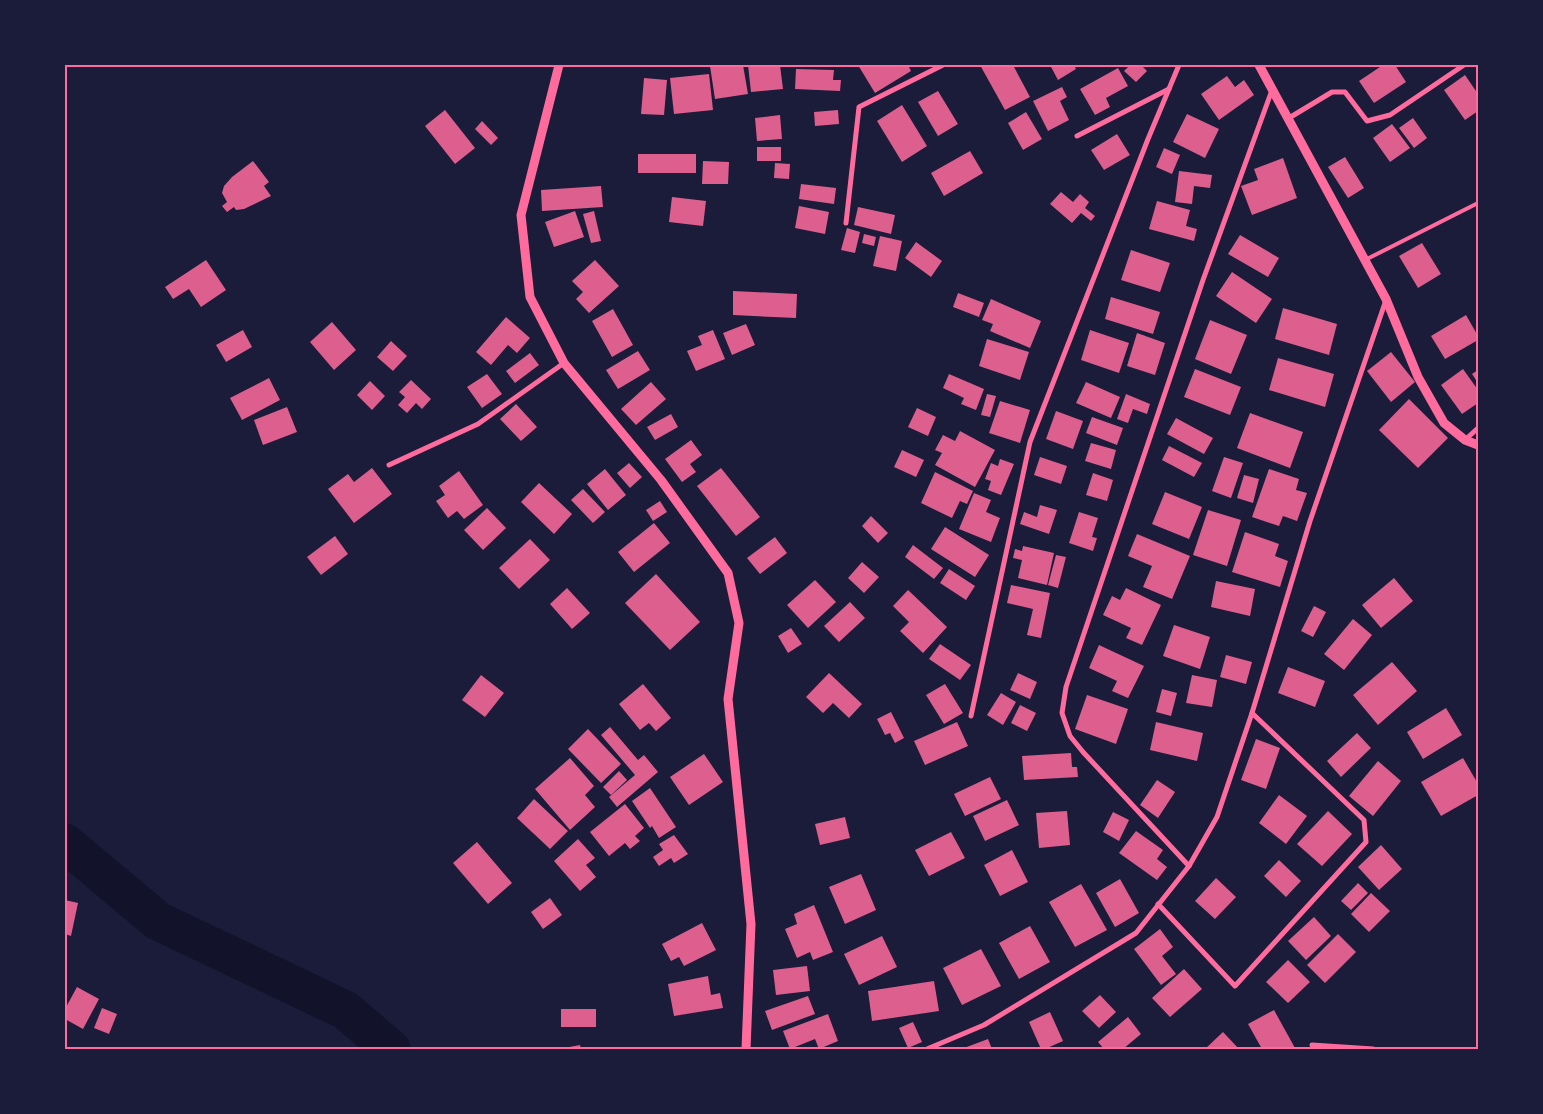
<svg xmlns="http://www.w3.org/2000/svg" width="1543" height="1114" viewBox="0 0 1543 1114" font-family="'Archivo Narrow',sans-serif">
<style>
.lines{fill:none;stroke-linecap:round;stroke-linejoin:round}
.river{stroke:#12122b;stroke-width:39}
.building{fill:#dd5f8e}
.service{stroke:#ff6b9d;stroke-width:4}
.minor{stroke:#ff6b9d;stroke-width:5}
.tertiary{stroke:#ff6b9d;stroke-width:9}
.neatline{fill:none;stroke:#ff6b9d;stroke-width:2}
</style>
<rect width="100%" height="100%" fill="#1b1b3a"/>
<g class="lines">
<!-- river -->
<polyline class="river" points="65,843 158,921 345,1010 391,1049"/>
</g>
<!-- building -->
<g class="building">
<polygon points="717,65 743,65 748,94 715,99 710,66"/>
<polygon points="748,65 780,65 783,89 751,92"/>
<polygon points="858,65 908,65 911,71 875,93"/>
<polygon points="980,65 1013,65 1030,97 1005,110"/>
<polygon points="1050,65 1074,65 1076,69 1058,80"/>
<polygon points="1130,65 1141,65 1147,71 1136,82 1124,71"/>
<polygon points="1383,65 1395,65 1406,82 1374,103 1359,81"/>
<polygon points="1118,68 1128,86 1106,98 1110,107 1095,115 1080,89"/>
<polygon points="796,69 834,70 833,80 841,80 840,91 795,89"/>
<polygon points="709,74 713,110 674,114 670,78"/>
<polygon points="1465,75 1478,94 1478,111 1465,120 1444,90"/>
<polygon points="1227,76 1235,87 1244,80 1254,95 1219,120 1201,94"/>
<polygon points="644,78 667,80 664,115 641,114"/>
<polygon points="1062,87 1067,97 1060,101 1069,120 1048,131 1033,101"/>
<polygon points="938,91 958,124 938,136 918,102"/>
<polygon points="902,105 927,146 902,162 877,121"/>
<polygon points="445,110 475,148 455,164 425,126"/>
<polygon points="838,110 839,124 815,126 814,112"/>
<polygon points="1026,112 1042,139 1023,150 1008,123"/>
<polygon points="1187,114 1219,129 1205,158 1173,142"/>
<polygon points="780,115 782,139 757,141 755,118"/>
<polygon points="1413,118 1427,138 1414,148 1399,128"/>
<polygon points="482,121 498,138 491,145 475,129"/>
<polygon points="1392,124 1410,148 1390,162 1373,138"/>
<polygon points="1117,134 1130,155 1104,170 1091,150"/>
<rect x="757" y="147" width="24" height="14"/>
<polygon points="1164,148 1180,155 1172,174 1156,167"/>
<polygon points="970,151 983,173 944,196 931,173"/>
<rect x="638" y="154" width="58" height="19"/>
<polygon points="1345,157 1364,188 1348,198 1328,167"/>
<polygon points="1283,158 1297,198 1252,215 1241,186 1258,180 1254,169"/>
<polygon points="253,161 269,182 264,186 271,196 244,209 236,210 234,207 227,212 222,206 227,202 222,193 224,186 232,177"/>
<polygon points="703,161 729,162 728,184 702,184"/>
<polygon points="775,163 790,164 789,179 774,178"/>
<polygon points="1179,171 1212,175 1210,188 1194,186 1192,204 1175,202"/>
<polygon points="801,184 836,188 834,204 799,199"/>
<polygon points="601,186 603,207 542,211 541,190"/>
<polygon points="1061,192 1073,202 1080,194 1089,202 1085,208 1095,216 1091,221 1081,213 1072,223 1050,204"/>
<polygon points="672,197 706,201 703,226 669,222"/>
<polygon points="1157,201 1190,210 1186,226 1197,229 1194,241 1149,229"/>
<polygon points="799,206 829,212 825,234 795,228"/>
<polygon points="858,207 895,215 891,234 854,225"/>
<polygon points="575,211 584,237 554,247 545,222"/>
<polygon points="594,211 601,241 591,243 583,214"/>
<polygon points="847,228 860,232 855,253 841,250"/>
<polygon points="864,234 876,237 874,246 862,243"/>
<polygon points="1240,235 1279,258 1268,277 1228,254"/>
<polygon points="880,236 902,241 896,271 873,266"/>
<polygon points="916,242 942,261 931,277 905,258"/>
<polygon points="1422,243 1441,274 1418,288 1399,256"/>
<polygon points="1131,250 1170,263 1160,292 1121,280"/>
<polygon points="206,260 226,290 201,307 189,289 173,299 165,287"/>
<polygon points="595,260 619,286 589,313 576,299 583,292 572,281"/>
<polygon points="1232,272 1272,299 1256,323 1216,296"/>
<polygon points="733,291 797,294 796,318 733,315"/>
<polygon points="958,293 984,303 979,317 953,307"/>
<polygon points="1111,297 1160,312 1153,334 1105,319"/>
<polygon points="991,299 1041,321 1030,348 990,331 993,324 982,320"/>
<polygon points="1283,308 1337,324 1329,355 1275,339"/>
<polygon points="613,309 633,345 612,357 592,321"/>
<polygon points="1466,315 1478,336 1478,340 1445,359 1431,336"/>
<polygon points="506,317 530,338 517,353 508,345 491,365 476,352"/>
<polygon points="1210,320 1247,335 1231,374 1195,359"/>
<polygon points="332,322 356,350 334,370 310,342"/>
<polygon points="746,324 755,345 732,355 723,333"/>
<polygon points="243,330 252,347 226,362 216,345"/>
<polygon points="713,330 725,359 696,371 687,351 702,345 698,336"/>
<polygon points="1090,330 1129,343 1119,373 1081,360"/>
<polygon points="1137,333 1165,343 1155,375 1127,366"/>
<polygon points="987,339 1029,352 1020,380 979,366"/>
<polygon points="391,341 407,356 393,371 377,357"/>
<polygon points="638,351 650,370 618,389 606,370"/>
<polygon points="1391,352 1415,382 1391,402 1367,371"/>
<polygon points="530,353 539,365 515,383 506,371"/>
<polygon points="1278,358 1334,374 1325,407 1269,390"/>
<polygon points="1195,369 1241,387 1230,415 1184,397"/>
<polygon points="1463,369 1478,390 1478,403 1462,414 1441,385"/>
<polygon points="1478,370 1478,383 1472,374"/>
<polygon points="487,374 502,394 482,408 467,387"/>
<polygon points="949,374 984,389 976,410 961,404 964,398 943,388"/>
<polygon points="269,378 280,400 242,420 230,398"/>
<polygon points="411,380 431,399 422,409 416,403 407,413 398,405 405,397 399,392"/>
<polygon points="370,381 385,396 372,410 357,395"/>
<polygon points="651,382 666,399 636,425 621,409"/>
<polygon points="1086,382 1120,397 1111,418 1076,403"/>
<polygon points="987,394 996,396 990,417 981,415"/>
<polygon points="1126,394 1150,404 1147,414 1133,409 1128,423 1117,419"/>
<polygon points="1409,399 1448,438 1418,468 1379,430"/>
<polygon points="1000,401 1030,410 1020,443 989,433"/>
<polygon points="516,404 537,427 521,441 500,419"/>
<polygon points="287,407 297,432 263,445 254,420"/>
<polygon points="917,408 936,417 928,436 908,427"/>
<polygon points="1056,411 1083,421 1073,449 1046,439"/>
<polygon points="1250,413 1303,432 1290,468 1237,448"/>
<polygon points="671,414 678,427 655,440 647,427"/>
<polygon points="1092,417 1123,428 1117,445 1086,433"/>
<polygon points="1176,418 1213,438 1204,454 1167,434"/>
<polygon points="960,431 995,450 975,487 935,465 942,453 935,450 943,435 955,441"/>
<polygon points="691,440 702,455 690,464 696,472 682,482 665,459"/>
<polygon points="1091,443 1116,450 1111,469 1085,461"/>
<polygon points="1169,446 1202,463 1194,477 1162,460"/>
<polygon points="902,450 924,460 916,477 894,467"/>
<polygon points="1040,457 1067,466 1061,484 1034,475"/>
<polygon points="1224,457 1243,463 1231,498 1212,491"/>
<polygon points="1000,459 1014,464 1001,495 988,490 991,481 985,479 991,463 998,466"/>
<polygon points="629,463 642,477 630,488 617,473"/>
<polygon points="372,468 392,494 354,523 328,489 348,474 354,482"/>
<polygon points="721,468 760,517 736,536 697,486"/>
<polygon points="605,469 626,495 608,510 587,484"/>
<polygon points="1269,469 1299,479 1296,490 1307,493 1297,521 1283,516 1279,526 1252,517"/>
<polygon points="459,471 483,505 464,519 457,511 448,518 436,501 445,495 439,486"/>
<polygon points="935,472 973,491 967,504 960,501 952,518 921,503"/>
<polygon points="1093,473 1113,480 1107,501 1086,495"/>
<polygon points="1244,475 1259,479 1253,503 1237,498"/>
<polygon points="539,483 572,514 554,534 521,502"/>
<polygon points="583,489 605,512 593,523 571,500"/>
<polygon points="1165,492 1202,507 1189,539 1152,524"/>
<polygon points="974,493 991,500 986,512 1000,518 991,542 959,529"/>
<polygon points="660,501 667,512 653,521 646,510"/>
<polygon points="1040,505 1057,510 1049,534 1020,524 1024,512 1037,517"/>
<polygon points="487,508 506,528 483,550 464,530"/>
<polygon points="1208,510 1241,520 1227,566 1193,555"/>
<polygon points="1079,512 1098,518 1092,537 1097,538 1093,551 1069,543"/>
<polygon points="871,516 888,533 878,543 862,526"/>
<polygon points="654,523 670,543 634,572 618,552"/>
<polygon points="945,527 989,555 975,577 931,549"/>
<polygon points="1245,532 1279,544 1275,556 1288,561 1280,587 1232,572"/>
<polygon points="1137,534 1190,556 1172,599 1143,587 1152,566 1128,556"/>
<polygon points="335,536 348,554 321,575 307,557"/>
<polygon points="775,537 787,553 760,574 747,558"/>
<polygon points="530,539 550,560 519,589 499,568"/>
<polygon points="913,545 943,568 934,579 905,557"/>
<polygon points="1023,546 1054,553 1047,585 1018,578 1022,560 1013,558 1015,549 1022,551"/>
<polygon points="1056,555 1066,557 1058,588 1048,585"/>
<polygon points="862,562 879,577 864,593 848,578"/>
<polygon points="949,569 975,586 966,600 940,583"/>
<polygon points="656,574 700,622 670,650 625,603"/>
<polygon points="1394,578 1413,601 1381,628 1362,605"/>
<polygon points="815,580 836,602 808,628 787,605"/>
<polygon points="1216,581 1255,589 1250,616 1211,607"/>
<polygon points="1011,585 1050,593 1041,638 1027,635 1033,609 1007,603"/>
<polygon points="567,588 590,613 572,629 550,604"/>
<polygon points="1126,588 1161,605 1142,645 1126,638 1131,628 1103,615 1112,596 1120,600"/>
<polygon points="908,590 947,627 923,653 900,631 909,622 893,606"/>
<polygon points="850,602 865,618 839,642 824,626"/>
<polygon points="1314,606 1326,612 1313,637 1301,631"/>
<polygon points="1353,619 1372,635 1344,670 1324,654"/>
<polygon points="1174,625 1210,637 1200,669 1163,656"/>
<polygon points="791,628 802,644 788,653 778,636"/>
<polygon points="940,644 971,665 960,680 929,659"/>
<polygon points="1099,645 1144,666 1128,698 1112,691 1117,681 1089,668"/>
<polygon points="1226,655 1252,662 1246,684 1220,677"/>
<polygon points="1392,662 1417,691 1378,725 1353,695"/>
<polygon points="1288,667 1325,681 1315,707 1278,693"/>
<polygon points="829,673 862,704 849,718 833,703 823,713 806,697"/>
<polygon points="1018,673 1037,682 1030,699 1010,690"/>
<polygon points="481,675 504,693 485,717 462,700"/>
<polygon points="1192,675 1217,680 1212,707 1186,703"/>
<polygon points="643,684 671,718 656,731 649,723 640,730 619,704"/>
<polygon points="945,684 963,713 944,724 926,695"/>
<polygon points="1162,689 1177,693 1171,716 1156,712"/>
<polygon points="1001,693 1016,702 1003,725 987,715"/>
<polygon points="1087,695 1128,709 1116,744 1075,729"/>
<polygon points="1020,705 1036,713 1027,731 1011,723"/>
<polygon points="1446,708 1462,735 1423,759 1407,732"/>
<polygon points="891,712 904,738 895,743 890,733 885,735 877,719"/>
<polygon points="957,722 968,746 925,765 914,741"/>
<polygon points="1156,722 1203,733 1197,761 1150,750"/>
<polygon points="610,727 638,760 644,755 658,772 617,807 609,797 635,775 601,735"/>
<polygon points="588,729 621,764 601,783 568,749"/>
<polygon points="1357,733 1371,748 1341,777 1327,761"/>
<polygon points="1256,739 1280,748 1266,789 1241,780"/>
<polygon points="1071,753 1072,767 1077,767 1078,777 1024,780 1022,756"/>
<polygon points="704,754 723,782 689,805 670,777"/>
<polygon points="570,758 594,786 585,795 595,807 570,830 535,789"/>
<polygon points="1463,758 1478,784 1478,795 1441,816 1421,782"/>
<polygon points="1378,761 1401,781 1373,816 1349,796"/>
<polygon points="619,771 627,780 611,795 603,787"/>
<polygon points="990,777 1001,799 965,816 954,794"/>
<polygon points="1157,780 1175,792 1158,818 1140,805"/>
<polygon points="650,788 676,827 659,838 652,826 650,828 632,801"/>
<polygon points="1279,795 1307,816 1286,844 1259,823"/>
<polygon points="534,799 568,831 550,849 517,818"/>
<polygon points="1007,800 1019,825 985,841 973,816"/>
<polygon points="625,804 644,828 635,836 640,841 630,849 625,843 609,856 590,832"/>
<polygon points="1067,811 1070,845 1039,848 1036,813"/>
<polygon points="1328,811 1352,834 1322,866 1297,844"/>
<polygon points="1113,812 1129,820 1119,841 1103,832"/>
<polygon points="845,817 850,838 820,845 815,824"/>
<polygon points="1136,831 1163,850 1157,859 1167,867 1157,880 1119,853"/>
<polygon points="951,832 965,858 929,876 915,850"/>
<polygon points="674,835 688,854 674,863 671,858 659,866 653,857 663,850 659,844"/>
<polygon points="578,839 595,858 586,865 596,877 580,891 554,861"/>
<polygon points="477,842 512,883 488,904 453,863"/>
<polygon points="1381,845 1402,869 1379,890 1358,867"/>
<polygon points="1012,850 1028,882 1000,896 984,865"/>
<polygon points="1279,860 1301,881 1286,897 1264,876"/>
<polygon points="861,874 876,910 845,924 829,887"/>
<polygon points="1216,878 1236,897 1215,919 1195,901"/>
<polygon points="1120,879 1139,913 1115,927 1096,893"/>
<polygon points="1358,883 1368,893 1351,910 1341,901"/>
<polygon points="1081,884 1107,930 1075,947 1049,902"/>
<polygon points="1371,893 1390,911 1369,932 1351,914"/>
<polygon points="550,898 562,915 543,929 531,912"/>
<polygon points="65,900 78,903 71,936 65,934"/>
<polygon points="814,905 833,952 813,960 810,952 797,958 785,929 797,924 794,914"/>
<polygon points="1314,917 1331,936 1306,960 1288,941"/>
<polygon points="702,923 716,950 684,966 679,957 671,961 662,944"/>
<polygon points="1030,926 1050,962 1019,979 999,943"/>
<polygon points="1160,929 1173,947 1162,956 1176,974 1161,985 1134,949"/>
<polygon points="1338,934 1356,952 1325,983 1307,965"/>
<polygon points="882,936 897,967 859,985 844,954"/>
<polygon points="981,949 1001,986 962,1005 943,968"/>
<polygon points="1288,960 1310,982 1288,1003 1266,982"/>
<polygon points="807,966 810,991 776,995 773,970"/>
<polygon points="1184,969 1202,989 1170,1017 1152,998"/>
<polygon points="708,976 711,995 720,993 723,1008 674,1016 668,984"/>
<polygon points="934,981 939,1011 872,1021 868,991"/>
<polygon points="77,987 99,999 83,1029 65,1019 65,1009"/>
<polygon points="1100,995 1116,1012 1099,1028 1082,1011"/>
<polygon points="808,996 815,1014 772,1030 765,1011"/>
<polygon points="102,1008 117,1014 109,1034 94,1028"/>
<rect x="561" y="1009" width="35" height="18"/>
<polygon points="1274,1010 1295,1048 1294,1049 1262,1049 1248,1024"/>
<polygon points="1050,1012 1063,1041 1045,1049 1041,1049 1029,1022"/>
<polygon points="828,1014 838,1041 819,1049 815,1039 790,1049 783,1031"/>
<polygon points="1128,1017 1141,1034 1123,1049 1104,1049 1098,1042"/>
<polygon points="913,1022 922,1042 908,1048 899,1028"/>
<polygon points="1223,1032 1239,1049 1205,1049"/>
<polygon points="988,1039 992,1049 965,1049 964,1048"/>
<polygon points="580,1045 581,1049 564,1049 564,1048"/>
</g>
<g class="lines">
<!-- service -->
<polyline class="service" points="1365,260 1478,203"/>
<!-- minor -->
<g class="minor">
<polyline points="1289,118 1332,92 1345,92 1367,121 1390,115 1464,65"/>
<polyline points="1077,136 1169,89"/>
<polyline points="846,223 859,107 943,65"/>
<polyline points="1465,440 1478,428"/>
<polyline points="389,465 478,424 564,363"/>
<polyline points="971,716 1030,442 1148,139 1179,65"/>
<polyline points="1189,866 1083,752 1070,736 1062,713 1066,687 1203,280 1272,90"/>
<polyline points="1158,904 1235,986 1366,842 1364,820 1252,713"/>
<polyline points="1312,1045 1373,1049"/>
<polyline points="927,1049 984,1025 1136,933 1189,866 1217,817 1252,713 1310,521 1386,300"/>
</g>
<!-- tertiary -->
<g class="tertiary">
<polyline points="559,65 521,215 530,297 564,363 661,480 728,573 739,623 728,699 751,924 746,1049"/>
<polyline points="1259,65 1386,299 1418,377 1444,423 1465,440 1478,445"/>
</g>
</g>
<!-- border -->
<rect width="1543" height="1114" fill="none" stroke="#1b1b3a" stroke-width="132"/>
<rect x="66" y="66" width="1411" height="982" class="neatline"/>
</svg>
